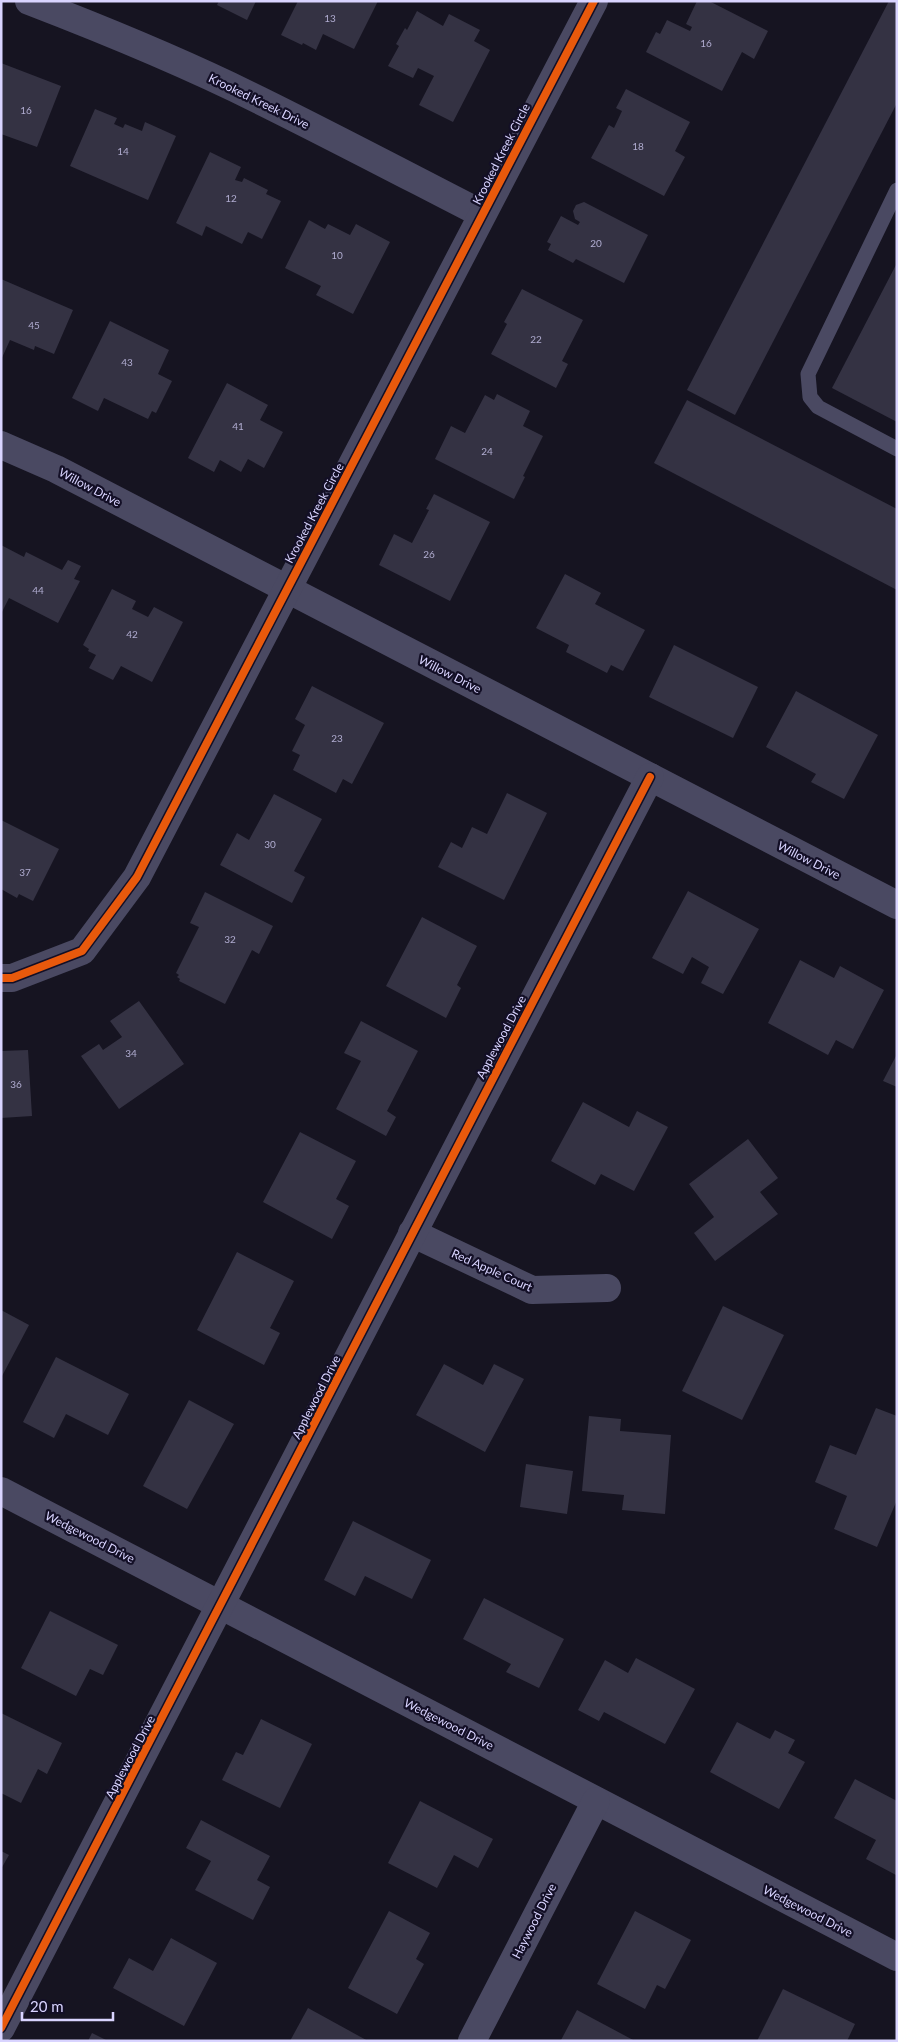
<svg xmlns="http://www.w3.org/2000/svg" width="898" height="2042" viewBox="0 0 898 2042" font-family="Lato,sans-serif">
<style>
.building{fill:#343243}
.lines{fill:none;stroke-linecap:round;stroke-linejoin:round}
.service{stroke:#4a4962;stroke-width:15}
.minor{stroke:#4a4962;stroke-width:28}
.cycleway-casing{stroke:#130f26;stroke-width:11}
.cycleway{stroke:#e8590c;stroke-width:8}
.labels{text-anchor:middle;dominant-baseline:central;stroke-width:4.5;stroke-linejoin:round;paint-order:stroke}
.number-label{font-size:10px;fill:#b0acd0}
.street-label{font-size:12px;fill:#d9d4ff;stroke:#130f26}
</style>
<rect width="100%" height="100%" fill="#161421"/>
<!-- building -->
<g class="building">
<polygon points="219,1 256,1 247,20 217,5"/>
<polygon points="298,1 378,1 354,49 323,34 316,50 303,43 302,45 281,35"/>
<polygon points="697,1 709,1 768,31 754,59 742,52 722,91 646,52 656,32 660,34 667,20 690,31 692,27 686,24"/>
<polygon points="889,1 897,1 897,103 735,415 687,390"/>
<polygon points="417,11 443,26 449,14 480,30 474,41 490,50 453,122 419,105 434,76 418,68 413,78 388,66 399,46 396,44 405,28 407,30"/>
<polygon points="1,63 61,86 37,147 1,134"/>
<polygon points="626,89 690,122 675,151 685,157 664,196 591,158 609,125 614,128 622,111 616,108"/>
<polygon points="95,109 117,118 114,124 123,128 125,124 142,131 145,122 176,136 148,200 70,166"/>
<polygon points="210,152 241,167 235,180 242,182 244,178 268,190 266,194 281,201 262,239 248,232 242,244 206,226 202,236 176,223"/>
<polygon points="584,202 648,235 624,283 576,259 573,263 548,250 551,244 547,242 561,216 578,225 580,222 575,219 573,211 576,205"/>
<polygon points="309,220 325,229 328,224 350,235 356,224 390,242 353,314 316,295 321,286 285,268"/>
<polygon points="897,263 897,422 832,388"/>
<polygon points="1,279 73,310 54,354 35,346 34,350 10,340 1,360"/>
<polygon points="522,289 583,320 562,361 568,364 556,388 491,354 507,324 504,322"/>
<polygon points="110,321 169,350 158,374 172,381 156,413 152,411 148,419 104,398 98,411 72,398"/>
<polygon points="227,383 268,405 260,420 283,432 264,468 248,459 241,472 220,460 214,472 188,458"/>
<polygon points="497,394 530,411 523,426 543,436 523,476 525,477 514,499 435,459 451,426 465,433 485,395 494,400"/>
<polygon points="687,400 897,509 897,590 654,463"/>
<polygon points="434,494 490,522 450,601 379,565 394,534 412,543 429,510 426,509"/>
<polygon points="1,545 24,557 26,552 62,570 68,560 81,566 74,579 80,581 58,623 9,598 1,614"/>
<polygon points="565,574 601,593 595,604 645,630 623,671 611,665 607,673 566,652 569,645 536,628"/>
<polygon points="112,589 136,601 132,609 148,617 154,607 183,622 152,682 121,666 113,680 89,668 96,655 88,651 89,649 83,645"/>
<polygon points="674,645 758,687 733,738 649,697"/>
<polygon points="312,686 384,723 352,784 343,779 336,793 293,770 300,755 292,751 305,725 295,719"/>
<polygon points="796,691 878,735 844,799 811,782 816,774 766,747"/>
<polygon points="507,793 547,813 504,900 438,867 451,842 462,848 472,827 487,834"/>
<polygon points="274,794 322,819 294,871 305,877 292,903 220,865 237,833 249,840"/>
<polygon points="1,820 59,849 33,901 19,894 17,898 1,889"/>
<polygon points="688,891 759,929 723,994 701,983 709,967 692,957 683,974 652,958"/>
<polygon points="205,892 273,926 259,954 252,950 225,1004 179,981 180,979 177,977 179,975 176,973 199,927 190,923"/>
<polygon points="422,917 477,946 457,985 461,988 446,1018 386,986"/>
<polygon points="800,960 834,978 840,966 884,990 853,1049 836,1040 828,1055 768,1023"/>
<polygon points="139,1001 184,1064 119,1109 81,1056 99,1044 103,1050 122,1037 110,1021"/>
<polygon points="361,1021 418,1051 387,1111 396,1117 386,1136 336,1109 361,1061 344,1053"/>
<polygon points="28,1050 32,1116 1,1118 1,1051"/>
<polygon points="897,1054 897,1087 883,1081"/>
<polygon points="583,1102 629,1127 637,1111 668,1127 634,1191 601,1174 595,1185 551,1161"/>
<polygon points="300,1132 356,1161 336,1199 349,1206 332,1239 263,1202"/>
<polygon points="748,1139 778,1178 760,1192 778,1214 715,1261 694,1233 714,1217 689,1184"/>
<polygon points="237,1252 294,1281 270,1328 280,1333 264,1365 197,1330"/>
<polygon points="723,1306 784,1335 742,1420 682,1391"/>
<polygon points="1,1310 29,1325 1,1378"/>
<polygon points="56,1357 129,1394 108,1435 66,1414 54,1438 23,1422"/>
<polygon points="444,1364 483,1385 494,1364 524,1379 485,1452 416,1415"/>
<polygon points="189,1400 234,1424 187,1509 143,1486"/>
<polygon points="876,1408 897,1416 897,1500 877,1547 834,1529 847,1496 815,1482 830,1445 856,1455"/>
<polygon points="589,1416 621,1419 620,1431 671,1435 665,1514 622,1510 624,1495 582,1491"/>
<polygon points="526,1464 573,1471 567,1514 520,1507"/>
<polygon points="353,1521 431,1560 412,1599 365,1576 355,1596 324,1580"/>
<polygon points="484,1598 564,1639 539,1688 506,1672 511,1664 463,1639"/>
<polygon points="50,1611 118,1645 103,1675 90,1669 76,1696 21,1668"/>
<polygon points="636,1658 695,1689 665,1744 604,1712 599,1721 578,1710 605,1660 628,1673"/>
<polygon points="1,1713 62,1743 47,1774 38,1769 21,1803 1,1793"/>
<polygon points="261,1719 312,1744 280,1808 222,1780 236,1752 243,1755"/>
<polygon points="737,1722 770,1739 775,1730 795,1740 788,1753 805,1762 779,1809 710,1772"/>
<polygon points="855,1779 897,1801 896,1875 866,1859 876,1840 834,1818"/>
<polygon points="420,1801 493,1839 478,1868 454,1855 437,1888 388,1863"/>
<polygon points="201,1820 270,1856 257,1880 270,1887 253,1920 195,1890 211,1861 186,1848"/>
<polygon points="1,1851 9,1855 1,1869"/>
<polygon points="389,1911 430,1933 416,1959 424,1964 397,2014 348,1988"/>
<polygon points="635,1911 691,1940 665,1989 657,1985 645,2009 597,1984"/>
<polygon points="171,1938 217,1963 184,2026 113,1988 129,1958 153,1971"/>
<polygon points="783,1989 855,2024 847,2041 757,2041"/>
<polygon points="308,2008 368,2041 290,2041"/>
<polygon points="577,2010 635,2041 561,2040"/>
<polygon points="92,2033 108,2041 88,2041"/>
</g>
<g class="lines">
<!-- service -->
<polyline class="service" points="897,190 808,374 810,397 818,407 897,449"/>
<!-- minor -->
<g class="minor">
<path d="M 29,1 C 107,31 185,63 259,100 C 334,137 408,176 482,214"/>
<polyline points="1,445 56,469 897,905"/>
<polyline points="1,978 12,978 82,951 137,877 594,1"/>
<polyline points="412,1233 532,1290 607,1288"/>
<polyline points="1,1491 897,1957"/>
<path d="M 1,2028 C 219,1611 432,1193 650,777"/>
<polyline points="472,2041 596,1801"/>
</g>
<defs>
<g id="cycleway">
<polyline points="1,978 12,978 82,951 137,877 594,1"/>
<path d="M 1,2028 C 219,1611 432,1193 650,777"/>
</g>
</defs>
<!-- cycleway casing -->
<use href="#cycleway" class="cycleway-casing"/>
<!-- cycleway -->
<use href="#cycleway" class="cycleway"/>
</g>
<g class="labels">
<!-- number labels -->
<g class="number-label">
<text x="330" y="18">13</text>
<text x="706" y="43">16</text>
<text x="26" y="110">16</text>
<text x="638" y="146">18</text>
<text x="123" y="151">14</text>
<text x="231" y="198">12</text>
<text x="596" y="243">20</text>
<text x="337" y="255">10</text>
<text x="34" y="325">45</text>
<text x="536" y="339">22</text>
<text x="127" y="362">43</text>
<text x="238" y="426">41</text>
<text x="487" y="451">24</text>
<text x="429" y="554">26</text>
<text x="38" y="590">44</text>
<text x="132" y="634">42</text>
<text x="337" y="738">23</text>
<text x="270" y="844">30</text>
<text x="25" y="872">37</text>
<text x="230" y="939">32</text>
<text x="131" y="1053">34</text>
<text x="16" y="1084">36</text>
</g>
<!-- street labels -->
<g class="street-label">
<text transform="translate(259 101) rotate(26)">Krooked Kreek Drive</text>
<text transform="translate(501 154) rotate(-63)">Krooked Kreek Circle</text>
<text transform="translate(90 487) rotate(28)">Willow Drive</text>
<text transform="translate(314 513) rotate(-62)">Krooked Kreek Circle</text>
<text transform="translate(450 674) rotate(27)">Willow Drive</text>
<text transform="translate(809 860) rotate(27)">Willow Drive</text>
<text transform="translate(501 1037) rotate(-62)">Applewood Drive</text>
<text transform="translate(492 1270) rotate(24)">Red Apple Court</text>
<text transform="translate(316 1397) rotate(-63)">Applewood Drive</text>
<text transform="translate(90 1537) rotate(27)">Wedgewood Drive</text>
<text transform="translate(449 1724) rotate(27)">Wedgewood Drive</text>
<text transform="translate(130 1757) rotate(-62)">Applewood Drive</text>
<text transform="translate(808 1911) rotate(27)">Wedgewood Drive</text>
<text transform="translate(534 1921) rotate(-63)">Haywood Drive</text>
</g>
</g>
<!-- border -->
<rect width="898" height="2042" fill="none" stroke="#d9d4ff" stroke-width="5"/>
<!-- scale -->
<path d="M22 2012v8h91v-8" fill="none" stroke="#d9d4ff" stroke-width="2.5"/>
<text x="30" y="2012" font-size="15" fill="#d9d4ff" stroke="#130f26" stroke-width="4" paint-order="stroke">20 m</text>
</svg>
